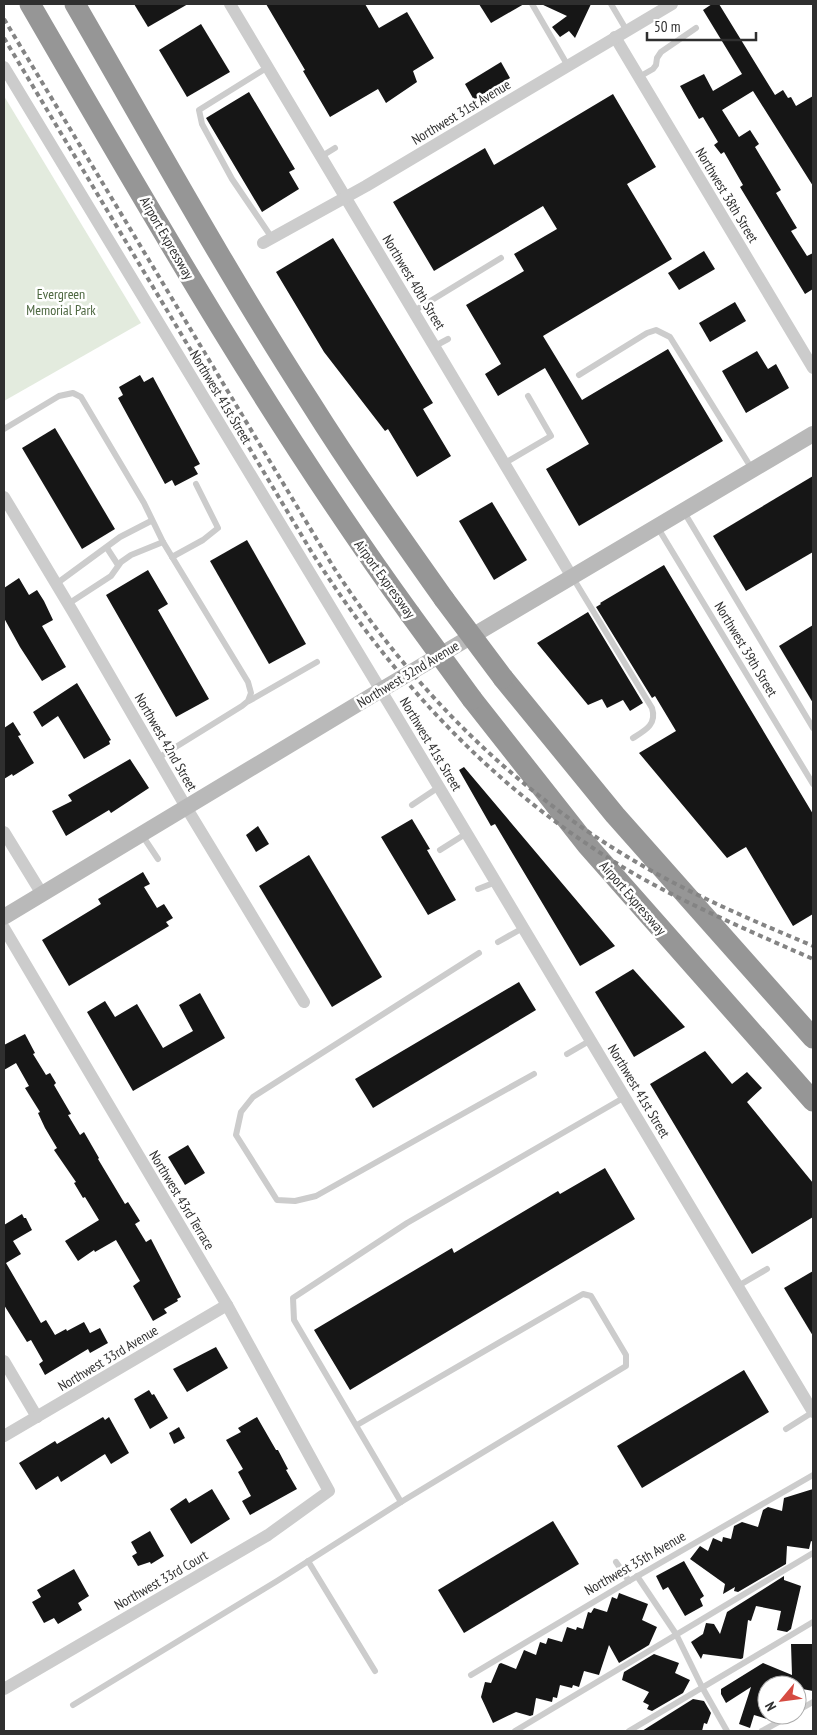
<svg xmlns="http://www.w3.org/2000/svg" width="817" height="1735" viewBox="0 0 817 1735" font-family="'PT Sans Narrow',sans-serif">
<style>
.green{fill:#e3ebde}
.building{fill:#161616}
.lines{fill:none;stroke-linecap:round;stroke-linejoin:round}
.lane{stroke:#ccc;stroke-width:6}
.street{stroke:#ccc;stroke-width:12}
.secondary{stroke:#b9b9b9;stroke-width:16}
.highway{stroke:#969696;stroke-width:21}
.rail{stroke:#848484;stroke-width:4;stroke-dasharray:5 4;stroke-linecap:butt}
.highway-bridge{stroke:#969696;stroke-width:21}
.labels{text-anchor:middle;dominant-baseline:central;stroke-width:5;stroke-linejoin:round;paint-order:stroke}
.street-label{font-size:14px;fill:#2f2f2f;stroke:#fff}
.park-label{font-size:14px;fill:#4d6740;stroke:#fff}
</style>
<rect width="100%" height="100%" fill="#fff"/>
<!-- green -->
<polygon class="green" points="4,96 141,323 4,401"/>
<!-- building -->
<g class="building">
<polygon points="134,4 188,4 148,27"/>
<polygon points="266,4 365,4 379,28 407,12 434,58 413,71 417,82 386,103 378,89 330,117 303,71 305,70"/>
<polygon points="479,4 524,4 491,23"/>
<polygon points="541,4 591,4 575,38 569,31 560,37 552,27 567,16"/>
<polygon points="712,4 719,4 775,95 783,90 788,98 791,97 796,106 813,96 813,186 753,91 722,110 739,137 750,130 759,144 755,147 781,190 776,193 797,228 791,231 807,256 813,253 813,289 805,294 740,187 743,185 724,152 721,154 714,145 718,142 703,117 699,119 680,86 704,74 713,91 742,74 703,10"/>
<polygon points="201,24 230,72 187,97 159,50"/>
<polygon points="501,62 510,78 474,100 465,84"/>
<polygon points="249,92 295,169 289,172 299,189 262,212 206,118"/>
<polygon points="613,94 656,167 627,184 672,259 543,336 582,400 668,349 723,441 579,526 546,469 589,444 545,368 498,396 485,374 501,364 466,305 524,271 514,254 557,229 543,206 434,271 393,202 485,148 494,165"/>
<polygon points="333,238 433,403 423,409 451,456 417,477 388,429 385,431 324,352 276,272"/>
<polygon points="704,251 715,269 679,290 668,273"/>
<polygon points="735,302 746,321 710,342 699,323"/>
<polygon points="757,351 768,369 776,364 789,388 746,413 722,371"/>
<polygon points="140,375 144,382 153,377 200,464 194,467 198,474 175,486 172,480 165,484 118,398 123,395 119,387"/>
<polygon points="55,428 115,529 82,549 22,448"/>
<polygon points="813,476 813,552 746,591 713,536"/>
<polygon points="492,502 527,560 494,580 459,521"/>
<polygon points="247,540 306,644 269,664 210,561"/>
<polygon points="664,565 813,814 813,914 793,926 746,847 727,858 639,753 676,731 655,696 652,698 596,607 601,604 600,603"/>
<polygon points="148,570 168,604 158,610 209,699 176,717 106,595"/>
<polygon points="19,578 29,595 37,590 44,601 53,620 42,626 66,667 42,681 20,647 4,618 4,588"/>
<polygon points="588,612 643,703 630,711 623,700 607,708 602,699 588,705 537,643"/>
<polygon points="813,625 813,703 779,646"/>
<polygon points="77,683 111,740 109,741 110,744 84,759 58,716 42,727 33,712"/>
<polygon points="13,722 21,735 18,736 34,763 13,776 12,774 4,779 4,728"/>
<polygon points="130,759 149,788 111,813 109,810 66,836 52,811 72,801 68,795"/>
<polygon points="464,767 615,946 580,966 495,824 491,826 459,770"/>
<polygon points="412,819 430,849 427,850 456,900 428,915 381,837"/>
<polygon points="258,826 269,844 256,852 246,835"/>
<polygon points="309,855 382,977 332,1007 259,886"/>
<polygon points="143,872 150,884 144,887 157,908 164,904 173,918 166,922 169,926 69,986 42,940 101,904 98,899"/>
<polygon points="633,969 685,1027 634,1057 595,992"/>
<polygon points="519,982 536,1010 373,1108 355,1079"/>
<polygon points="200,993 225,1038 133,1091 87,1012 105,1001 115,1017 137,1004 163,1048 193,1031 179,1005"/>
<polygon points="25,1034 35,1053 33,1054 46,1075 50,1073 56,1083 54,1085 71,1114 68,1115 80,1135 84,1132 99,1158 98,1159 125,1204 128,1202 140,1221 135,1224 146,1242 151,1239 181,1297 177,1299 178,1301 164,1309 167,1313 153,1321 133,1286 140,1281 116,1240 95,1252 94,1250 78,1261 65,1241 99,1220 85,1197 83,1198 74,1183 76,1182 54,1150 57,1148 45,1128 38,1113 40,1112 25,1088 29,1086 16,1063 4,1070 4,1045"/>
<polygon points="705,1051 732,1084 747,1072 762,1088 747,1102 813,1183 813,1217 752,1254 650,1084"/>
<polygon points="188,1145 205,1173 185,1185 168,1157"/>
<polygon points="605,1168 635,1219 350,1390 314,1330 452,1248 454,1253 558,1191 560,1194"/>
<polygon points="22,1214 24,1218 26,1218 32,1230 13,1241 21,1254 6,1263 41,1323 46,1320 55,1335 66,1329 67,1331 84,1322 90,1333 100,1328 108,1343 90,1353 88,1349 45,1375 39,1364 43,1361 31,1340 27,1342 4,1305 4,1225"/>
<polygon points="813,1271 813,1336 784,1288"/>
<polygon points="216,1347 228,1368 187,1392 173,1369"/>
<polygon points="744,1370 769,1412 642,1488 617,1446"/>
<polygon points="149,1390 152,1395 154,1394 168,1418 150,1429 134,1399"/>
<polygon points="103,1417 105,1420 109,1417 129,1453 111,1464 105,1454 61,1482 58,1476 36,1490 19,1463 55,1441 57,1444"/>
<polygon points="257,1417 276,1450 278,1450 288,1469 286,1470 297,1489 250,1515 242,1501 251,1496 238,1472 243,1469 226,1440 241,1432 238,1428"/>
<polygon points="179,1427 185,1438 174,1444 169,1433"/>
<polygon points="212,1489 230,1519 191,1544 170,1509 186,1498 189,1503"/>
<polygon points="813,1489 813,1542 811,1541 809,1549 787,1546 786,1564 738,1592 734,1591 735,1587 723,1594 725,1584 690,1559 700,1546 708,1551 713,1538 722,1542 723,1537 731,1539 734,1526 742,1522 758,1527 763,1510 768,1507 782,1511 784,1498"/>
<polygon points="553,1521 579,1564 464,1633 438,1590"/>
<polygon points="150,1531 164,1556 151,1564 150,1562 138,1566 132,1556 137,1553 131,1542"/>
<polygon points="684,1561 704,1596 700,1599 703,1606 685,1616 668,1587 663,1590 656,1576"/>
<polygon points="74,1569 89,1596 78,1603 82,1610 58,1624 54,1618 44,1623 32,1602 41,1597 37,1590"/>
<polygon points="784,1576 784,1580 801,1586 791,1629 787,1632 777,1630 781,1611 756,1606 751,1621 748,1620 743,1658 741,1659 703,1654 701,1659 691,1642 703,1634 706,1623 714,1624 720,1634 727,1612"/>
<polygon points="619,1593 648,1604 642,1620 657,1627 649,1645 619,1663 609,1645 599,1675 584,1671 579,1687 573,1685 572,1688 560,1685 557,1698 553,1697 552,1702 536,1698 533,1715 530,1716 516,1712 493,1723 481,1697 485,1682 491,1683 499,1664 501,1663 516,1669 524,1650 536,1655 540,1642 546,1644 548,1638 562,1642 567,1627 576,1630 577,1627 583,1629 588,1612 591,1613 594,1608 607,1612 612,1597 617,1599"/>
<polygon points="791,1644 813,1644 813,1691 797,1688 797,1685 767,1685 767,1719 754,1715 750,1728 739,1724 751,1687 726,1703 721,1694 721,1689 763,1663 792,1675"/>
<polygon points="654,1654 679,1663 675,1673 690,1680 683,1693 652,1711 647,1709 649,1705 643,1702 649,1692 622,1680 624,1672"/>
<polygon points="693,1699 704,1701 711,1713 707,1724 704,1723 702,1731 642,1731"/>
</g>
<g class="lines">
<!-- lane -->
<g class="lane">
<polyline points="532,4 568,66"/>
<polyline points="611,4 627,31"/>
<polyline points="268,67 199,110 202,124 232,179 272,238"/>
<polyline points="639,77 653,69 656,65 657,58 661,52 696,28"/>
<polyline points="322,156 335,148"/>
<polyline points="414,311 501,258"/>
<polyline points="435,346 448,339"/>
<polyline points="579,375 647,333 656,330 670,337 752,469"/>
<polyline points="4,429 59,396 73,393 81,397 144,503 163,542 248,682 251,693 248,701 242,706 158,758"/>
<polyline points="505,463 551,436 528,396"/>
<polyline points="684,512 813,728"/>
<polyline points="658,528 813,784"/>
<polyline points="107,548 118,565"/>
<polyline points="172,557 203,540 218,528 196,484"/>
<path d="M 573,578 L 652,708 C 657,724 646,730 633,738"/>
<polyline points="56,584 120,537 151,521"/>
<polyline points="68,604 111,576 121,562 131,555 163,542"/>
<polyline points="249,701 317,662"/>
<polyline points="412,805 439,787"/>
<polyline points="142,835 158,859"/>
<polyline points="440,850 467,833"/>
<polyline points="478,889 496,882"/>
<polyline points="498,942 523,928"/>
<polyline points="479,953 253,1097 241,1112 236,1135 277,1200 295,1201 316,1196 534,1074"/>
<polyline points="567,1054 591,1040"/>
<polyline points="738,1286 767,1269"/>
<polyline points="357,1425 583,1294 591,1296 626,1355 626,1366 401,1502 294,1320 293,1298 407,1223 625,1097"/>
<polyline points="786,1429 813,1412"/>
<polyline points="308,1561 375,1671"/>
<polyline points="616,1562 629,1581"/>
<polyline points="637,1576 676,1634 702,1687 727,1731"/>
<polyline points="471,1675 629,1581 813,1475"/>
<polyline points="73,1705 277,1581 401,1502"/>
<polyline points="797,1711 813,1702"/>
<polyline points="515,1731 813,1553"/>
<polyline points="629,1731 813,1622"/>
<polyline points="762,1731 791,1715"/>
</g>
<!-- street -->
<g class="street">
<polyline points="230,4 572,577"/>
<polyline points="615,37 813,368"/>
<polyline points="4,67 394,712 813,1412"/>
<polyline points="263,243 366,186 672,4"/>
<polyline points="4,497 73,612 186,807 304,1002"/>
<polyline points="4,832 42,894"/>
<polyline points="4,928 227,1305 329,1491 268,1535 4,1689"/>
<polyline points="4,1361 37,1417"/>
<polyline points="4,1436 227,1305"/>
</g>
<!-- secondary -->
<polyline class="secondary" points="4,917 381,690 813,434"/>
<!-- highway -->
<g class="highway">
<path d="M 30,4 C 150,211 269,419 410,614"/>
<path d="M 75,4 C 152,137 226,272 310,402 C 352,469 398,534 444,599"/>
<polyline points="503,678 615,815 813,1038"/>
<polyline points="472,699 587,845 813,1101"/>
</g>
<!-- rail -->
<g class="rail">
<path d="M 4,19 L 334,568 C 409,684 507,784 626,856 C 685,892 749,919 813,946"/>
<path d="M 4,38 L 311,551 C 396,685 498,794 636,875 C 693,907 754,933 813,959"/>
</g>
<!-- highway-bridge -->
<g class="highway-bridge">
<polyline points="444,599 503,678"/>
<polyline points="410,614 472,699"/>
</g>
</g>
<g class="labels">
<!-- street labels -->
<g class="street-label">
<text transform="translate(461 112) rotate(-31)">Northwest 31st Avenue</text>
<text transform="translate(727 195) rotate(59)">Northwest 38th Street</text>
<text transform="translate(167 238) rotate(60)">Airport Expressway</text>
<text transform="translate(414 282) rotate(59)">Northwest 40th Street</text>
<text transform="translate(221 397) rotate(59)">Northwest 41st Street</text>
<text transform="translate(385 579) rotate(54)">Airport Expressway</text>
<text transform="translate(746 649) rotate(59)">Northwest 39th Street</text>
<text transform="translate(408 674) rotate(-31)">Northwest 32nd Avenue</text>
<text transform="translate(166 742) rotate(60)">Northwest 42nd Street</text>
<text transform="translate(431 744) rotate(59)">Northwest 41st Street</text>
<text transform="translate(633 898) rotate(49)">Airport Expressway</text>
<text transform="translate(639 1091) rotate(59)">Northwest 41st Street</text>
<text transform="translate(182 1200) rotate(59)">Northwest 43rd Terrace</text>
<text transform="translate(108 1358) rotate(-31)">Northwest 33rd Avenue</text>
<text transform="translate(635 1563) rotate(-30)">Northwest 35th Avenue</text>
<text transform="translate(161 1580) rotate(-30)">Northwest 33rd Court</text>
</g>
<!-- park labels -->
<g class="park-label">
<text x="61" y="294">Evergreen<tspan x="61" dy="16">Memorial Park</tspan></text>
</g>
</g>
<!-- border -->
<rect width="817" height="1735" fill="none" stroke="#2f2f2f" stroke-width="10"/>
<!-- north arrow -->
<g transform="translate(782 1700) rotate(241)"><circle r="24" fill="#ffffff" stroke="#acacac"/>
<path d="M0-4L9 19L0 12L-9 19Z" fill="#d64b42"/>
<text y="-8" font-size="14" font-weight="bold" text-anchor="middle" fill="#2f2f2f">N</text>
</g>
<!-- scale -->
<path d="M647 32v8h109v-8" fill="none" stroke="#2f2f2f" stroke-width="2.5"/>
<text x="654" y="32" font-size="15" fill="#2f2f2f" stroke="#ffffff" stroke-width="4" paint-order="stroke">50 m</text>
</svg>
